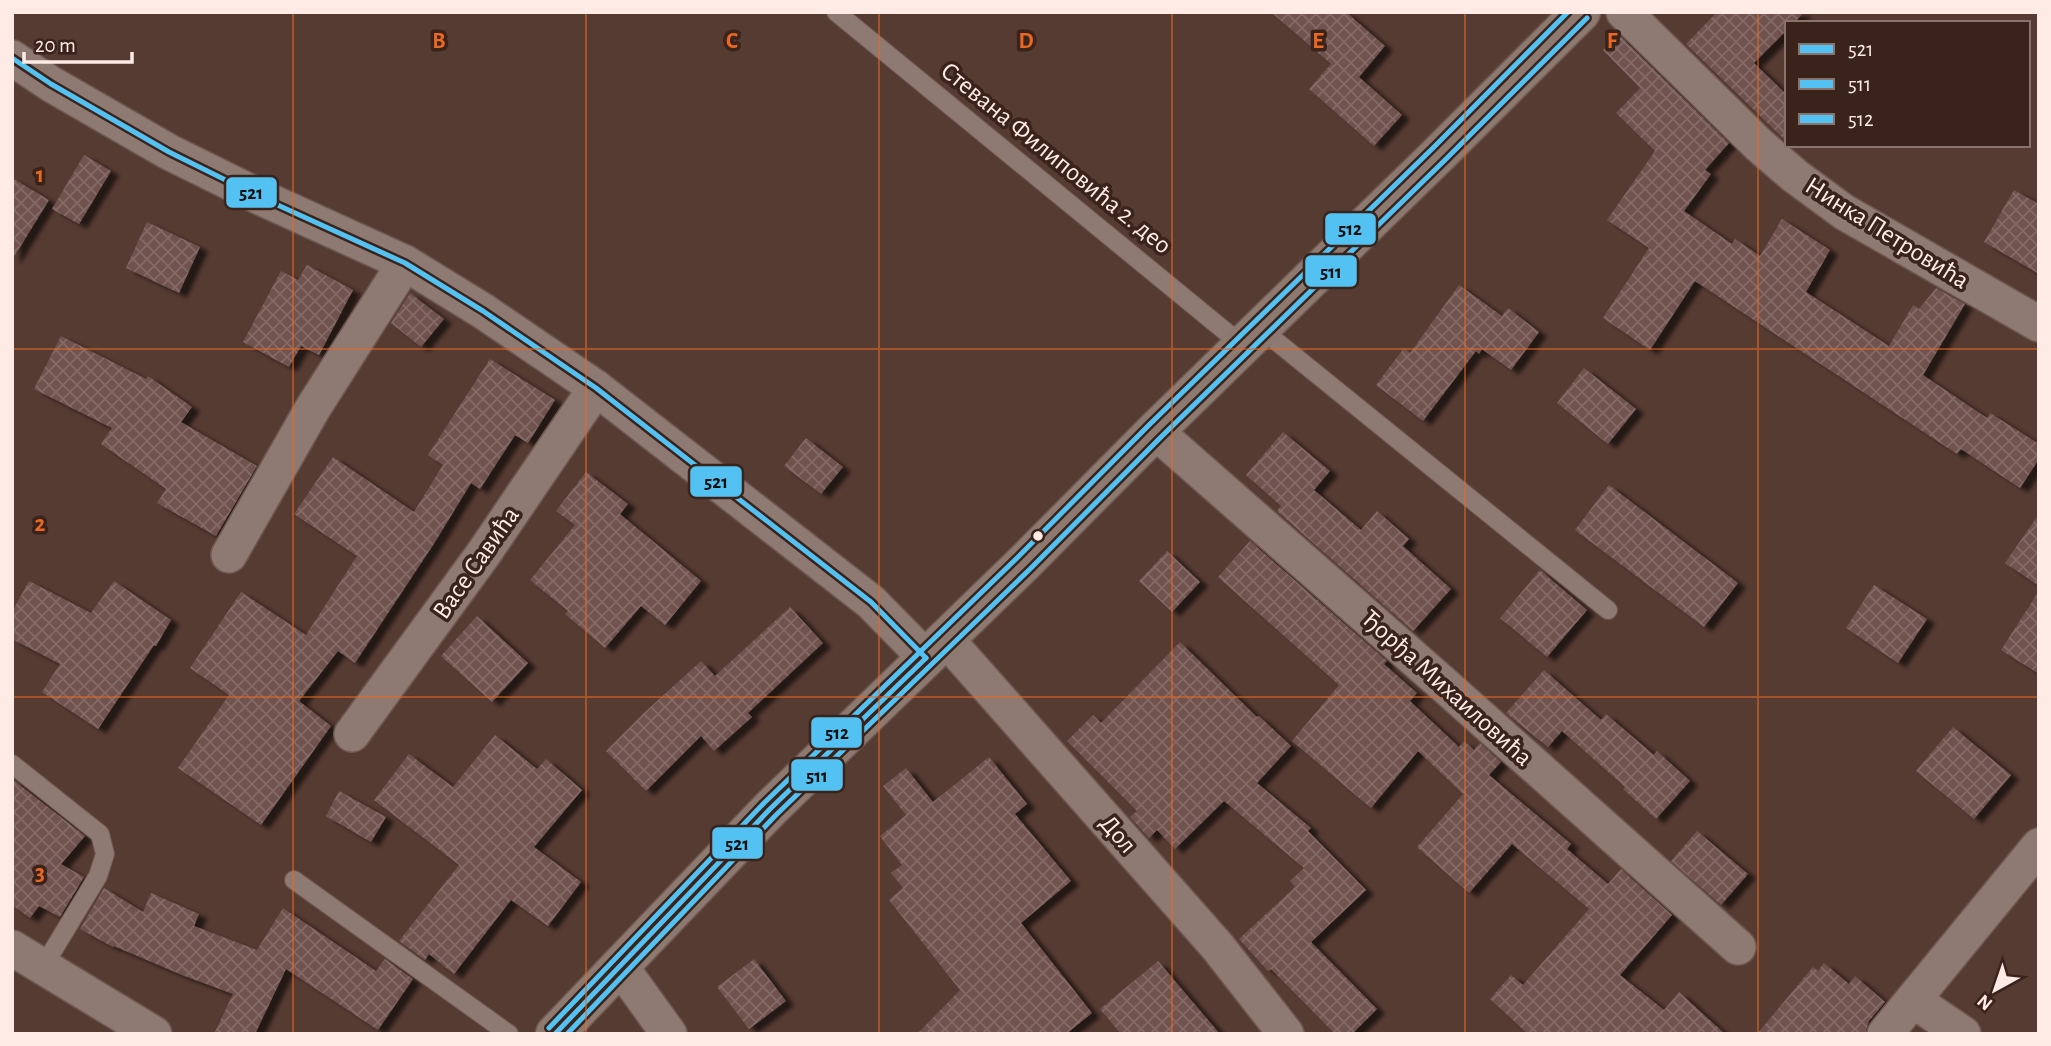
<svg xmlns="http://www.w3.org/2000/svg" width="2051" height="1046" viewBox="0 0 2051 1046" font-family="'Alegreya Sans',sans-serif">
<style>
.building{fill:url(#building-cross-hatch);filter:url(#shadow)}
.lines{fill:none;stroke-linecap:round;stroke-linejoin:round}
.lane-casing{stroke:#6c5850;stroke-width:20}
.street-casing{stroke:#6c5850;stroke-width:38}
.secondary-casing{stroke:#6c5850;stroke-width:41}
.lane{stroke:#8f7973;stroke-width:18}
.street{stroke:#8f7973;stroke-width:35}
.secondary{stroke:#8d7970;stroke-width:38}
.bus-1-casing{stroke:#3a231b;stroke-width:10}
.bus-2-casing{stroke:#3a231b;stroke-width:10}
.bus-3-casing{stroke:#3a231b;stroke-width:10}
.bus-1{stroke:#53c2f2;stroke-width:5}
.bus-2{stroke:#53c2f2;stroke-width:5}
.bus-3{stroke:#53c2f2;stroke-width:5}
.grid{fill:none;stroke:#ea6822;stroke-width:2;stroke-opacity:0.55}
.bus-dot{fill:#ffebe5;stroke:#3a231b;stroke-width:2.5}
.labels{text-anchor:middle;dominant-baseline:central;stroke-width:7;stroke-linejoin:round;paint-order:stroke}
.street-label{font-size:26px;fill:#ffebe5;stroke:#3a231b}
.grid-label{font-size:23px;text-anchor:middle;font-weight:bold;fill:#ea6822;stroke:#3a231b;stroke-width:7;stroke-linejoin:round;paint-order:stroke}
.line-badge{stroke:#3a231b;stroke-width:2.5}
.pale-badge-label{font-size:19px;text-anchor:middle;font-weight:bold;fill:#111}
</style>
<defs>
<pattern id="building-cross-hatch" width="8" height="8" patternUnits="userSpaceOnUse" patternTransform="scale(1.75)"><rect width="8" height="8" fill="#6f524f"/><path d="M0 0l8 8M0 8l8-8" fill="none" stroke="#856b68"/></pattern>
<filter id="shadow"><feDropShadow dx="8" dy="4.5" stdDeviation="2" flood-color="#0009"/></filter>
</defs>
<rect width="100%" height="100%" fill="#563b32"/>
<!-- building -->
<g class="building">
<polygon points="1271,12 1346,12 1385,46 1359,77 1402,115 1374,146 1309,89 1331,64"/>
<polygon points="1717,12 1804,12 1794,23 1787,23 1787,30 1754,63 1787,95 1787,142 1686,44"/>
<polygon points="1619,35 1729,143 1705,170 1711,174 1684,211 1732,244 1735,239 1760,256 1782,219 1830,250 1806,292 1889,346 1913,305 1919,309 1936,288 1965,304 1923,375 1987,418 1990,413 2039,444 2039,459 2020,488 1961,449 1957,454 1695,281 1650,350 1603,318 1649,248 1607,220 1655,151 1616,113 1640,88 1603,50"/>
<polygon points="84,155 111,171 79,224 52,209"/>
<polygon points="12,178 49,200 12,260"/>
<polygon points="2014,190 2039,204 2039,274 1984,242"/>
<polygon points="147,222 200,247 179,293 126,268"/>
<polygon points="307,265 353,290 319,355 301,346 289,367 243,342 281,271 298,280"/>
<polygon points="1459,285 1502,316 1508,308 1539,332 1511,370 1482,349 1479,354 1476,351 1423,421 1376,385 1404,348 1410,353"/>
<polygon points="410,293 444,319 421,347 391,323"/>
<polygon points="61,336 146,379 148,376 192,407 181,422 257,466 216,536 157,503 166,489 101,444 112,428 34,389"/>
<polygon points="490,359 555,400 528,443 515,435 480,489 471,483 435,542 355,663 338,651 299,701 331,726 261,825 178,768 229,695 190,668 241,592 306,635 357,556 294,514 333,457 414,512 443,465 428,455"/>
<polygon points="1584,368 1636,409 1608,444 1557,403"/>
<polygon points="1283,432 1330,471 1314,490 1361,530 1377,511 1409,539 1403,546 1451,589 1413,631 1277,511 1281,506 1246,475"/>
<polygon points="806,438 843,467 821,494 784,466"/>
<polygon points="586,472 628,504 620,514 701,581 665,625 641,606 605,648 565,614 568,611 530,580 575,525 556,511"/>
<polygon points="1609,485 1738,583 1704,627 1575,530"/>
<polygon points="2039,514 2039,586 2005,563"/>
<polygon points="1250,541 1387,661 1384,664 1417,693 1410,701 1459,747 1464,741 1474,750 1480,743 1501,762 1489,775 1571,844 1567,849 1608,884 1621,869 1672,915 1620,975 1664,1010 1679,992 1725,1034 1528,1034 1490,999 1511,975 1523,985 1589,909 1512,844 1469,893 1417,847 1463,794 1418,751 1371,808 1292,741 1339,685 1218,577"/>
<polygon points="1167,551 1200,582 1172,612 1139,581"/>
<polygon points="1540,570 1587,610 1547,657 1500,618"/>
<polygon points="29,581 91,613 114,581 171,620 156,646 154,645 98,729 42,692 60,664 12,639 12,612"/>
<polygon points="1874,585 1927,619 1898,663 1846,628"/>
<polygon points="2039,591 2039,674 2001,650"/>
<polygon points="790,607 823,643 748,713 752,717 714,751 701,736 646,791 606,751 645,712 701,661 715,676"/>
<polygon points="477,616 528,663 492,702 441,656"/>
<polygon points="1180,642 1257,717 1259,716 1291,746 1257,783 1311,828 1308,831 1366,890 1311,942 1377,1009 1352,1034 1335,1034 1271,969 1268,971 1239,939 1295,887 1290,881 1304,868 1224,801 1175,849 1157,830 1149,838 1130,817 1137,811 1067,741 1093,715 1101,723"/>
<polygon points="1544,670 1601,720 1606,714 1654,755 1657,751 1690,781 1656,819 1623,789 1625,787 1562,731 1548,747 1506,713"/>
<polygon points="1953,727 2011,775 1974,819 1916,771"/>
<polygon points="495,735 537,769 546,759 582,790 534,847 581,882 548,926 511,900 454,974 429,954 425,960 399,941 459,865 374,800 409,754 453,787"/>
<polygon points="989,757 1027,804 1015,814 1071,881 1021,923 1092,1013 1066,1034 917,1034 960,990 889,900 903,888 891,873 902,865 880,836 906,815 883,786 906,768 933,802"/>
<polygon points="12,779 85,836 61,864 84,877 60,917 39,906 30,918 12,905"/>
<polygon points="339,791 386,817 371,842 326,816"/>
<polygon points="1697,831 1748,874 1721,905 1671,861"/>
<polygon points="104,888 143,912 151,893 199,914 194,926 257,950 283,908 376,971 385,959 413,979 378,1030 286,969 255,1034 214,1034 233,994 182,975 114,946 113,947 80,929"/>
<polygon points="754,959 786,1001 749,1029 717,987"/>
<polygon points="1158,961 1220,1034 1121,1034 1100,1009"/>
<polygon points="1824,963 1849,984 1855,976 1885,1002 1869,1021 1865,1034 1757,1034 1813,967 1818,971"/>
</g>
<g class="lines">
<defs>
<g id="lane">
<polyline points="836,12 1242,345"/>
<polyline points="1261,329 1608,610"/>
<polyline points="12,764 100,834 105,854 98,876 43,967"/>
<polyline points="294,880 509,1034"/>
</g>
<g id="street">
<polyline points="1624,12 1759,145 1795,176 1844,212 2039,324"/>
<polyline points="12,58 51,84 169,152 260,197 405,263 483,311 596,388 871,602 926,658"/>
<polyline points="1155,431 1442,683 1738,947"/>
<polyline points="229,555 313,408 405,263"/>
<polyline points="946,639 1217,946 1286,1034"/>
<polyline points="352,734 484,553 596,388"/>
<polyline points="12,948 154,1034"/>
<polyline points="620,966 669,1034"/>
<polyline points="1913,1000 1963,1034"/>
<polyline points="1885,1034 2039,846"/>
</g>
<polyline id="secondary" points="555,1034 770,809 1024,563 1155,431 1440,153 1581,12"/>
</defs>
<!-- lane casing -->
<use href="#lane" class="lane-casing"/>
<!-- street casing -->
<use href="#street" class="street-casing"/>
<!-- secondary casing -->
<use href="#secondary" class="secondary-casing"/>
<!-- lane -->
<use href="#lane" class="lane"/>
<!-- street -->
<use href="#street" class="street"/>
<!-- secondary -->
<use href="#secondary" class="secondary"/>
<defs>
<g id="bus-1">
<polyline points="12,58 51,84 169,152 260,197 405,263 483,311 596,388 871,602 926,658"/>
<polyline points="555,1034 770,809 926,658"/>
</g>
<polyline id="bus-2" points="567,1034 776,815 1030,569 1161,437 1446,159 1587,18"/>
<polyline id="bus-3" points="549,1028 764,803 1018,557 1149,425 1434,147 1568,12"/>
</defs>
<!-- bus-1 casing -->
<use href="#bus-1" class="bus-1-casing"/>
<!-- bus-2 casing -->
<use href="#bus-2" class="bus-2-casing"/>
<!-- bus-3 casing -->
<use href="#bus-3" class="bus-3-casing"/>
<!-- bus-1 -->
<use href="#bus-1" class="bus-1"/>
<!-- bus-2 -->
<use href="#bus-2" class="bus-2"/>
<!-- bus-3 -->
<use href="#bus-3" class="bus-3"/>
</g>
<!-- grid -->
<path class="grid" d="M 293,12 L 293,1034M 586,12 L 586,1034M 879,12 L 879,1034M 1172,12 L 1172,1034M 1465,12 L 1465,1034M 1758,12 L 1758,1034M 12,349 L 2039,349M 12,697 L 2039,697"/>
<!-- markers -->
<circle class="bus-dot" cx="1038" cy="536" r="6"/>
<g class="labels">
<!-- street labels -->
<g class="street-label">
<text transform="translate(1056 158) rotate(39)">Стевана Филиповића 2. део</text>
<text transform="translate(1887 233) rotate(32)">Нинка Петровића</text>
<text transform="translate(476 563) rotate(-55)">Васе Савића</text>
<text transform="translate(1447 688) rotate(42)">Ђорђа Михаиловића</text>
<text transform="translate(1118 834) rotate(49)">Дол</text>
</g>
</g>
<g class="grid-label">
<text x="439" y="48">B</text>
<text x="732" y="48">C</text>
<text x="1026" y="48">D</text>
<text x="1318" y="48">E</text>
<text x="1612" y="48">F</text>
<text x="40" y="182">1</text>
<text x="40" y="531">2</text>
<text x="40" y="880">3</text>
</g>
<g class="line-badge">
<rect x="225" y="176" width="53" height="33" rx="7" fill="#53c2f2"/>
<rect x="1324" y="212" width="53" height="34" rx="7" fill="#53c2f2"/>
<rect x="1304" y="254" width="54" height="34" rx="7" fill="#53c2f2"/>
<rect x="689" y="465" width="54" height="33" rx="7" fill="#53c2f2"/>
<rect x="810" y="716" width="53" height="33" rx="7" fill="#53c2f2"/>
<rect x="790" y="758" width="54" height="34" rx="7" fill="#53c2f2"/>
<rect x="711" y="826" width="53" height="34" rx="7" fill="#53c2f2"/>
</g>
<g class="pale-badge-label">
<text x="251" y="199">521</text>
<text x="1350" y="235">512</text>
<text x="1331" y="278">511</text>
<text x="716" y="488">521</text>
<text x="837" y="739">512</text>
<text x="817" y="782">511</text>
<text x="737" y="850">521</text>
</g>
<!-- border -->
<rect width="2051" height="1046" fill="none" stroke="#ffebe5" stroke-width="28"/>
<!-- legend -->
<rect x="1785" y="21" width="245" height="126" fill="#3a231b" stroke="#89736c" stroke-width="2"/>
<rect x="1799" y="44" width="35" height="10" fill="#53c2f2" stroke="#89736c" stroke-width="2"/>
<text x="1848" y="56" font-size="21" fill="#ffebe5">521</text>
<rect x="1799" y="79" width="35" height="10" fill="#53c2f2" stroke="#89736c" stroke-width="2"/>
<text x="1848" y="91" font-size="21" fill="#ffebe5">511</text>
<rect x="1799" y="114" width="35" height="10" fill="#53c2f2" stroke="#89736c" stroke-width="2"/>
<text x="1848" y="126" font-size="21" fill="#ffebe5">512</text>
<!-- north arrow -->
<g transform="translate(1995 990) rotate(220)" stroke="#3a231b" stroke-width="5" paint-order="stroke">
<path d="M0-5L12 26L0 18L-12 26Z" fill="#ffebe5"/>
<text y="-10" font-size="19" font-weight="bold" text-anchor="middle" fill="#ffebe5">N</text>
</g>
<!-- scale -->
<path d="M24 52v10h108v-10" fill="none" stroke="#ffebe5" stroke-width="3.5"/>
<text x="35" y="52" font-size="21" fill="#ffebe5" stroke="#3a231b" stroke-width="5" paint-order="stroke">20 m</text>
</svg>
